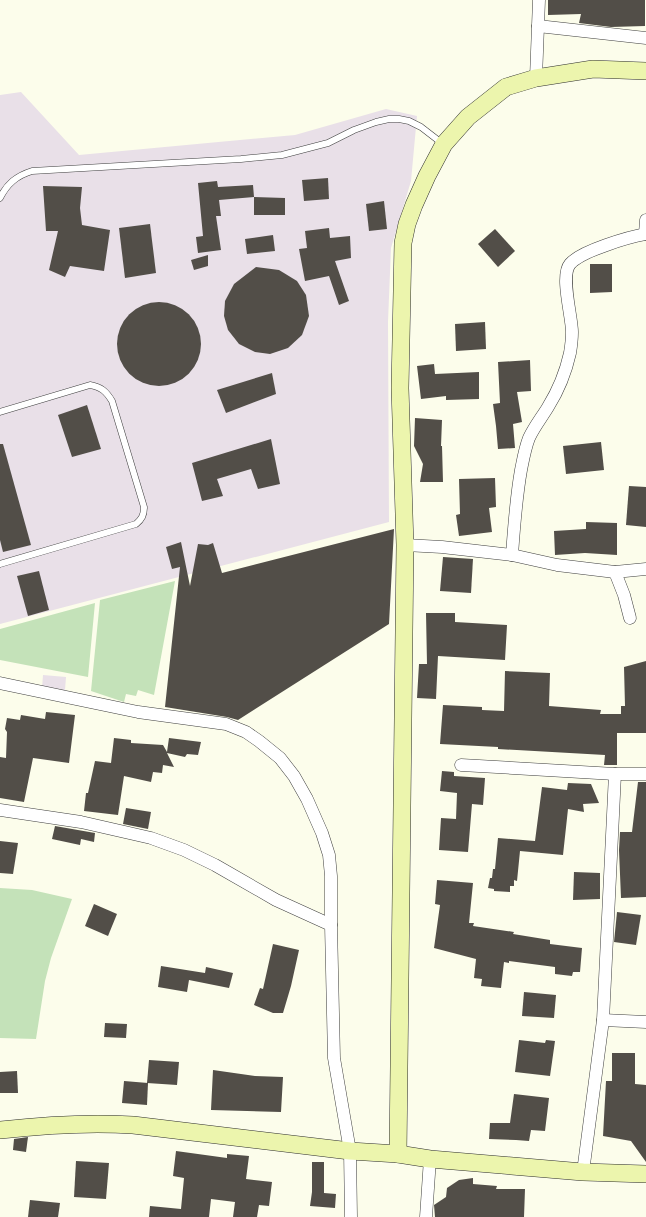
<svg xmlns="http://www.w3.org/2000/svg" width="646" height="1217" viewBox="0 0 646 1217" font-family="'Noto Serif',serif">
<style>
.industrial{fill:#e9e0e8}
.green{fill:#c4e2b9}
.building{fill:#524e48}
.lines{fill:none;stroke-linecap:round;stroke-linejoin:round}
.lane-casing{stroke:#3e3e3e;stroke-width:7}
.street-casing{stroke:#3e3e3e;stroke-width:13}
.secondary-casing{stroke:#2d2d2d;stroke-width:18}
.lane{stroke:#fff;stroke-width:6}
.street{stroke:#fff;stroke-width:12}
.secondary{stroke:#ecf5ad;stroke-width:17}
</style>
<rect width="100%" height="100%" fill="#fcfdeb"/>
<!-- industrial -->
<g class="industrial">
<polygon points="21,92 79,155 295,135 386,109 417,116 411,181 391,248 388,322 389,522 0,624 0,95"/>
<polygon points="43,675 66,677 65,690 42,689"/>
</g>
<!-- green -->
<g class="green">
<polygon points="175,581 154,695 138,690 136,696 126,694 124,702 91,691 100,600"/>
<polygon points="95,603 88,677 0,660 0,629"/>
<polygon points="0,888 32,890 72,899 51,958 45,981 36,1039 0,1038"/>
</g>
<!-- building -->
<g class="building">
<polygon points="548,0 645,0 645,26 611,27 579,23 581,14 548,15"/>
<polygon points="328,178 329,199 304,201 302,180"/>
<polygon points="217,181 218,187 253,185 254,197 219,200 221,216 216,216 221,250 198,253 196,237 203,236 198,183"/>
<polygon points="43,186 82,187 80,208 82,225 110,230 104,271 70,266 65,277 49,270 58,231 46,231"/>
<polygon points="254,197 285,198 285,215 254,215"/>
<polygon points="384,201 387,229 369,231 366,204"/>
<polygon points="150,224 156,273 125,278 119,228"/>
<polygon points="329,228 330,238 350,236 351,258 335,261 349,301 339,305 329,276 305,281 299,249 307,248 305,231"/>
<polygon points="495,229 515,251 498,267 478,244"/>
<polygon points="273,235 275,251 247,254 245,239"/>
<polygon points="208,255 208,266 194,270 191,260"/>
<polygon points="590,264 612,264 612,292 590,293"/>
<polygon points="256,267 279,270 297,281 306,295 309,316 302,335 288,348 270,354 255,352 239,344 228,330 224,316 225,301 234,284"/>
<circle cx="159" cy="344" r="42"/>
<polygon points="485,322 486,349 456,351 455,324"/>
<polygon points="530,360 531,391 517,392 522,422 513,424 515,448 498,449 496,426 493,404 500,403 498,362"/>
<polygon points="434,364 435,374 479,372 479,399 446,400 446,396 421,399 417,366"/>
<polygon points="272,373 276,394 226,413 217,390"/>
<polygon points="87,405 101,449 72,457 58,415"/>
<polygon points="415,418 442,420 441,446 442,446 443,482 420,482 423,464 414,446"/>
<polygon points="271,439 280,484 258,489 251,469 217,479 223,496 202,501 192,463"/>
<polygon points="601,442 604,470 566,474 563,446"/>
<polygon points="0,444 3,444 31,545 3,552 0,540"/>
<polygon points="495,478 496,507 489,508 492,532 459,536 456,515 460,514 459,479"/>
<polygon points="629,486 646,487 646,527 626,525"/>
<polygon points="586,522 617,523 617,555 585,553 555,555 554,531 586,529"/>
<polygon points="394,529 389,624 238,720 227,717 165,707 180,567 172,569 166,547 181,542 190,586 198,544 208,545 213,543 222,573"/>
<polygon points="443,557 473,559 471,593 440,591"/>
<polygon points="39,571 49,610 28,616 17,576"/>
<polygon points="426,613 455,613 455,622 507,625 505,660 438,656 436,699 417,698 419,664 427,664"/>
<polygon points="646,661 646,733 617,733 617,765 604,765 605,755 498,749 498,747 440,744 443,705 482,707 482,710 504,711 505,671 550,673 549,706 601,710 600,714 621,714 621,706 625,706 624,667"/>
<polygon points="46,712 75,715 69,763 33,758 24,802 0,798 0,757 6,758 7,732 5,729 7,718 20,720 21,715 45,719"/>
<polygon points="114,738 131,740 131,743 163,745 167,752 169,738 201,742 198,755 187,754 185,757 167,753 174,767 163,765 162,773 153,772 151,782 124,776 118,815 84,811 86,793 88,793 95,761 111,763"/>
<polygon points="442,771 454,772 454,776 485,778 483,805 472,804 468,852 439,850 441,818 456,819 457,793 440,791"/>
<polygon points="638,782 646,782 646,897 621,898 619,850 620,832 632,832"/>
<polygon points="568,783 591,784 599,803 583,804 584,812 568,809 563,855 520,851 517,881 514,880 514,886 510,886 510,892 494,891 494,889 488,888 490,878 492,878 493,869 495,869 498,838 535,841 542,787 567,790"/>
<polygon points="126,808 151,812 148,829 123,824"/>
<polygon points="55,826 95,833 94,842 81,839 80,845 52,839"/>
<polygon points="0,841 18,843 13,874 0,873"/>
<polygon points="574,872 600,873 600,899 573,900"/>
<polygon points="437,880 473,883 469,923 474,923 473,926 514,932 513,934 550,940 550,944 582,948 580,972 573,972 572,976 555,974 555,967 509,961 509,963 504,962 501,988 481,986 482,979 474,978 476,959 434,948 440,905 435,904"/>
<polygon points="94,904 117,914 108,936 85,926"/>
<polygon points="617,912 641,915 636,945 614,942"/>
<polygon points="273,944 299,950 291,986 283,1013 273,1013 254,1005 260,988 263,989"/>
<polygon points="161,966 205,973 206,967 233,973 229,988 189,980 187,992 158,987"/>
<polygon points="524,992 556,995 554,1018 522,1016"/>
<polygon points="105,1023 127,1024 126,1038 104,1037"/>
<polygon points="519,1040 545,1043 546,1040 555,1041 550,1076 515,1072"/>
<polygon points="612,1053 635,1053 635,1084 646,1085 646,1162 631,1141 603,1136 606,1081 612,1081"/>
<polygon points="149,1060 179,1062 177,1085 147,1083"/>
<polygon points="213,1070 255,1076 283,1077 281,1112 211,1110"/>
<polygon points="17,1071 18,1093 0,1093 0,1072"/>
<polygon points="124,1081 148,1083 147,1105 122,1103"/>
<polygon points="514,1094 549,1098 545,1131 531,1130 529,1141 516,1140 489,1139 490,1123 510,1123"/>
<polygon points="28,1137 26,1152 13,1150 14,1139"/>
<polygon points="176,1151 227,1158 227,1154 249,1156 246,1179 272,1182 269,1206 259,1205 257,1217 233,1217 235,1202 211,1199 209,1217 149,1217 150,1206 181,1209 184,1178 173,1176"/>
<polygon points="76,1161 109,1163 106,1199 74,1197"/>
<polygon points="312,1162 324,1162 324,1193 336,1194 335,1208 310,1206 312,1192"/>
<polygon points="473,1178 473,1184 497,1186 496,1189 525,1189 524,1217 435,1217 434,1205 446,1197 447,1188 459,1180"/>
<polygon points="30,1200 60,1203 58,1217 28,1217"/>
</g>
<g class="lines">
<defs>
<g id="lane">
<path d="M 0,198 C 7,184 16,176 32,171 L 241,159 L 282,155 L 328,143 L 354,130 L 376,122 L 389,119 L 399,119 L 409,121 L 421,127 L 443,144"/>
<path d="M 0,412 L 90,385 C 101,387 106,391 112,401 L 144,507 C 144,515 142,519 136,524 L 0,564"/>
</g>
<g id="street">
<polyline points="538,26 646,38"/>
<polyline points="536,78 539,0"/>
<polyline points="645,234 646,220"/>
<polyline points="405,545 442,547 512,555 557,565 615,572 646,569"/>
<path d="M 512,555 C 514,527 516,498 521,470 C 523,460 525,448 529,438 C 534,427 542,417 548,407 C 558,391 566,371 570,353 C 571,347 572,339 572,332 C 572,316 560,276 570,264 C 581,251 629,237 646,234"/>
<polyline points="615,572 624,595 630,618"/>
<polyline points="0,683 138,712 226,724 246,732 259,741 280,758 294,776 307,799 322,833 329,855 331,876 331,925"/>
<polyline points="461,765 615,774 646,774"/>
<polyline points="0,810 81,822 151,838 184,850 215,865 276,900 331,925 334,1058 350,1151 351,1217"/>
<polyline points="603,1020 646,1022"/>
<polyline points="583,1172 603,1020 615,774"/>
<polyline points="426,1217 430,1159"/>
</g>
<g id="secondary">
<path d="M 0,1130 C 44,1125 88,1122 133,1125 L 350,1151 L 398,1154 L 430,1159 L 583,1172 L 646,1174"/>
<polyline points="398,1154 405,545 400,388 403,243 407,224 414,205 427,176 444,144 468,117 506,87 536,78 593,69 646,71"/>
</g>
</defs>
<!-- lane casing -->
<use href="#lane" class="lane-casing"/>
<!-- street casing -->
<use href="#street" class="street-casing"/>
<!-- secondary casing -->
<use href="#secondary" class="secondary-casing"/>
<!-- lane -->
<use href="#lane" class="lane"/>
<!-- street -->
<use href="#street" class="street"/>
<!-- secondary -->
<use href="#secondary" class="secondary"/>
</g>
</svg>
